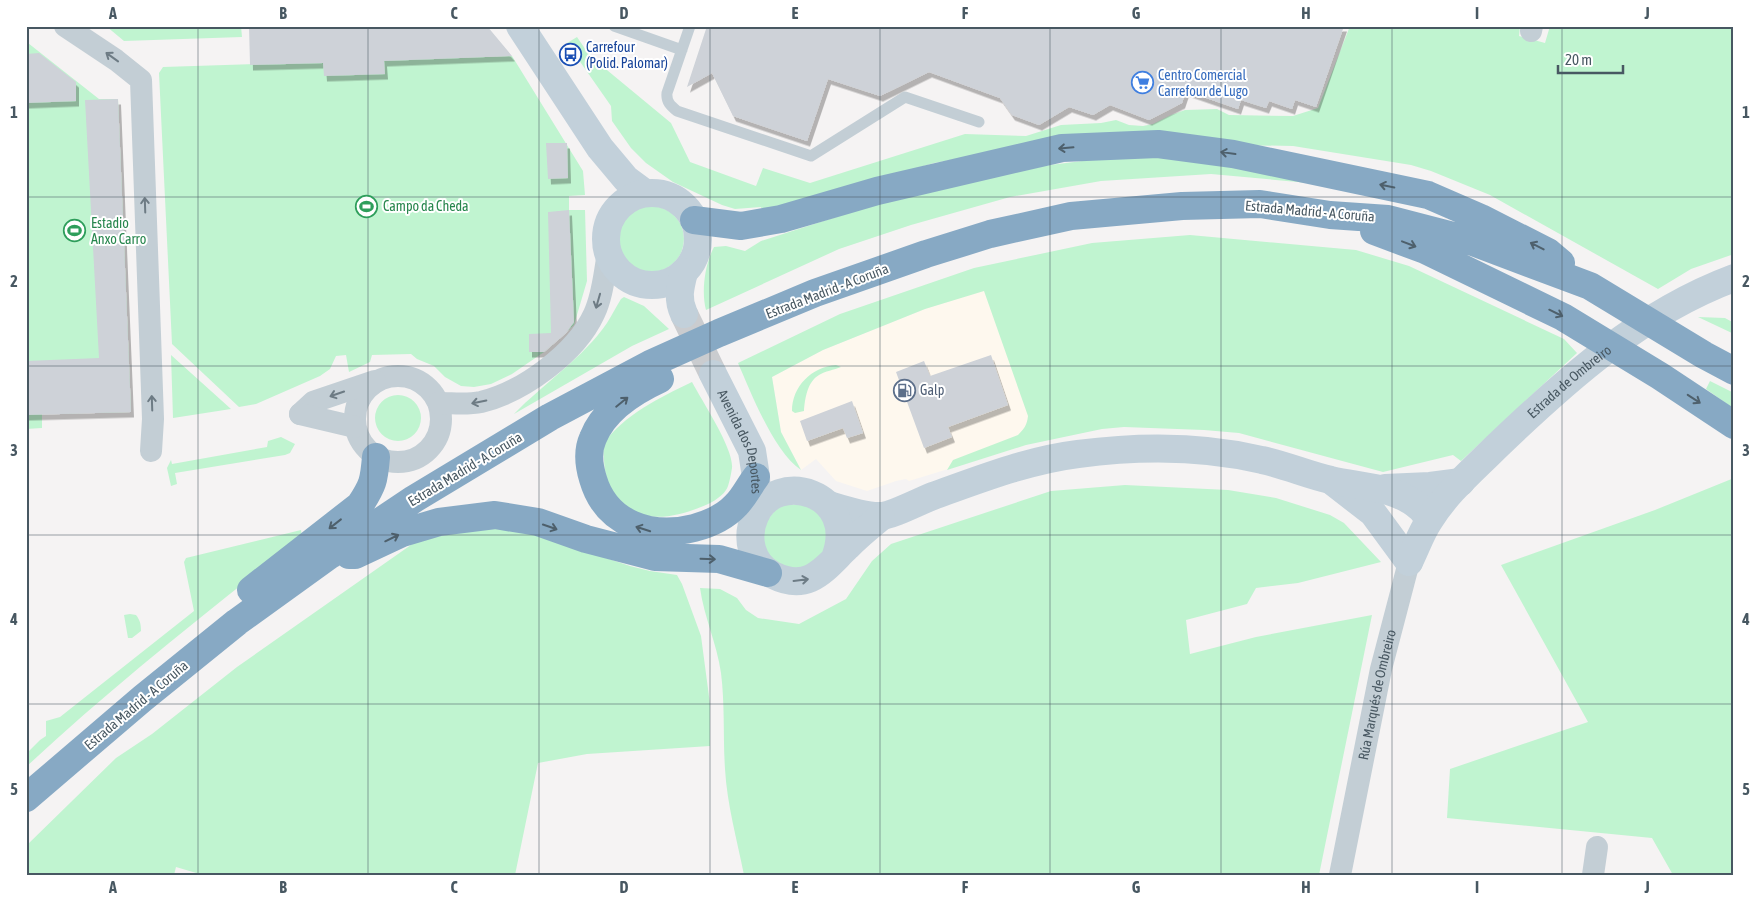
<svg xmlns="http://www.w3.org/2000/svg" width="1760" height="901" font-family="'Asap Condensed',sans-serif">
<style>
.commercial{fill:#fef8ee}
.green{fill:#c0f4d0}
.building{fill:#ced2d8;filter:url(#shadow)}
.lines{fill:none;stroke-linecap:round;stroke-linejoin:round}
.secondary-tunnel{stroke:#cacccf;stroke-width:28;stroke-dasharray:28 14;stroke-linecap:butt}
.lane{stroke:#c3ced5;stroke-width:11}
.street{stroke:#c3ced5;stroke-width:22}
.secondary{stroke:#c2d0da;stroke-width:28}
.highway{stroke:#87a9c4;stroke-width:28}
.oneway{stroke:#6d7b84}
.oneway2{stroke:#4e606c}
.oneway3{stroke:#6d7c86}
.grid{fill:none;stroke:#485862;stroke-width:1;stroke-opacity:0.55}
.labels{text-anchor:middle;stroke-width:4;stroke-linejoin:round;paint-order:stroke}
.transit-label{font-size:14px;fill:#164399;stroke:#fff;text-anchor:start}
.shop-label{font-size:14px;fill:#366cbe;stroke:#fff;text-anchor:start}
.leisure-label{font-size:14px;fill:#27864d;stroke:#fff;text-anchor:start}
.street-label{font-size:14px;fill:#485862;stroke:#fff}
.service-label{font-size:14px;fill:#4e5e75;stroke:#fff;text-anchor:start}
.neatline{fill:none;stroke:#485862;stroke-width:2}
.grid-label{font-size:16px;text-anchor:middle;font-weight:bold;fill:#485862}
</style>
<defs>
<filter id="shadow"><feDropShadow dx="3" dy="5.5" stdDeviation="0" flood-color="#0004"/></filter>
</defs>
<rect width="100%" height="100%" fill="#f5f3f3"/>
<!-- commercial -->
<path class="commercial" d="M 984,290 L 1040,401 L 1026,445 L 909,481 L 906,479 L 896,481 L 867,491 L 836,481 L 816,459 L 801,470 L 781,432 L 772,377 L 823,350 L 925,309 Z"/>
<!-- green -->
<path class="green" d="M 106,26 L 241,26 L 242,37 L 124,41 Z
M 1350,26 L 1520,26 L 1519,36 L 1545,43 L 1550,26 L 1734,26 L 1734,254 L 1691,269 L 1658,289 L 1490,195 L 1431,171 L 1411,165 L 1293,146 L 1049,142 L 934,163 L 763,213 L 761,207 L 735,209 L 722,205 L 673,182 L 646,163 L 631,148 L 612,121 L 611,106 L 567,43 L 577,37 L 590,56 L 671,123 L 690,162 L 756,186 L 763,168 L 810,183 L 965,134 L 1026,136 L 1061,125 L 1101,123 L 1116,120 L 1129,125 L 1143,126 L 1153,124 L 1171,115 L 1185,110 L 1217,109 L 1229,115 L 1293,116 L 1318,108 Z
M 26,43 L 28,43 L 99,99 L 118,99 L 131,412 L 42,414 L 42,428 L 26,429 Z
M 512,56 L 583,171 L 585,195 L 569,196 L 569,210 L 585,210 L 587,281 L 574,325 L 544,352 L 512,374 L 491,384 L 474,387 L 461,386 L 445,377 L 434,366 L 417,359 L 411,354 L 372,355 L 370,362 L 349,372 L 346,355 L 336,356 L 330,369 L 320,376 L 256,404 L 239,407 L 172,344 L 159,73 L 163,67 Z
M 1114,157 L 1164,157 L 1220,162 L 1352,187 L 1211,174 L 1101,181 L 1010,197 L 911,225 L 839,249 L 706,310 C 701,291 705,264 714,247 L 726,246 L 745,251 L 761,241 L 920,190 L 1026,168 Z
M618 239a33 33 0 1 1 66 0a33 33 0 1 1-66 0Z
M 1190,235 L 1356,250 L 1409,266 L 1564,339 L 1577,353 L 1461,461 L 1453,455 L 1383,472 L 1239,433 L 1204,430 L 1124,427 L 1102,429 L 1026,445 L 947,470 L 953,460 L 1018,435 C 1024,429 1027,425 1028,416 L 984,291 L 925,309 L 823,350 L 772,377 L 781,432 L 801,470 C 774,452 751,393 738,363 L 840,314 L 974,268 L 1092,243 Z
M 624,297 L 644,306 L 669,329 L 632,346 L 514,414 C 543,384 584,357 607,323 C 612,315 616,307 621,299 Z
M 1698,317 L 1725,318 L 1734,323 L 1734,334 Z
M 171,355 L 231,409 L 173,418 Z
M 836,365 L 841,367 C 834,370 825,371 819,375 C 807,382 805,399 804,411 L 795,413 L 792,411 C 792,386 812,367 836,365 Z
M 1710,381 L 1734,393 L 1734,409 L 1706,389 Z
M 692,382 C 702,401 734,449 732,468 C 731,474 729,486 726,490 C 721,498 709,504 701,507 C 672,519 635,525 614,495 C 604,481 604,461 603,444 C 625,414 659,398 692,382 Z
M375 418a23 23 0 1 1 46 0a23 23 0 1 1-46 0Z
M 281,437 L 295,444 L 290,453 L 285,455 L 175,473 L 177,484 L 171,486 L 167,468 L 171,460 L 172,464 L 267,447 L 268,441 Z
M 1734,478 L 1734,875 L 1673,875 L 1652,838 L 1447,818 L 1450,769 L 1588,722 L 1501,565 L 1655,510 Z
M 1125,485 L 1228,490 L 1276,498 L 1330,515 L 1344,523 L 1381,562 L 1298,583 L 1256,588 L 1247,604 L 1186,620 L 1190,654 L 1256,637 L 1372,615 L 1319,875 L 744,875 C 737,840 727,804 725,769 C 723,737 725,705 721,673 C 717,644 704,617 700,588 L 720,589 L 737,598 L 746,610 L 758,618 L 799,624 L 846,599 L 872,561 L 891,544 L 1051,491 Z
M 786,504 L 808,505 L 825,519 L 828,550 L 799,573 L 766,558 L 762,527 L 776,509 Z
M 513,527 L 550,534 L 606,558 L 630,566 L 650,571 L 677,575 L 682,584 L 701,636 L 710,704 L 710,746 L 587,754 L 538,763 L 515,875 L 203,875 L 176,867 L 174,875 L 26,875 L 26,846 L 116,758 L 152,734 L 237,667 L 418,540 L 475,530 Z
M 301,530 L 302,537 C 208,611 114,685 26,767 L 26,754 L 40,740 L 46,736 L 46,721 L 60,717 L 194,611 L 184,562 L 186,558 Z
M 130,614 L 136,615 C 140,620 141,624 141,631 L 132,638 L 128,638 L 124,615 Z"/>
<!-- building -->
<path class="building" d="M 249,26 L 487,26 L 512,56 L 384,61 L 385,74 L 324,76 L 323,63 L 250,65 Z
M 707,26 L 1344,26 L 1316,107 L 1295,100 L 1292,109 L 1269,101 L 1266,108 L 1241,100 L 1238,109 L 1186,91 L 1182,103 L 1149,120 L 1110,105 L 1093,115 L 1069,107 L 1039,125 L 1012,115 L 1000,98 L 929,72 L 880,96 L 828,79 L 807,141 L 733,116 L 712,73 L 687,87 Z
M 39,53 L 76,82 L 76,101 L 26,103 L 26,54 Z
M 118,99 L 131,412 L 26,415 L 26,361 L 99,358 L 85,100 Z
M 546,143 L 567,143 L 568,178 L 548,179 Z
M 569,210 L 574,322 L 566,333 L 544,352 L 529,352 L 529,334 L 551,333 L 548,212 Z
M 991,355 L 1008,405 L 948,427 L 952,437 L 924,448 L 896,372 L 924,361 L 930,376 Z
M 852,401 L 863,433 L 847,438 L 843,428 L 807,441 L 800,421 Z"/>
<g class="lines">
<!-- secondary-tunnel -->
<path class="secondary-tunnel" d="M 684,314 L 713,374"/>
<!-- lane -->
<path class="lane" d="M 614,26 L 682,50
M 690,26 L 667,93 C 666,102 671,106 677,111 L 811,156 L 905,97 L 979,122"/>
<!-- street -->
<g class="street">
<path d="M 65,26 L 116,60 L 141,80 L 153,419 L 151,451"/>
<path d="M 1531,31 L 1532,26"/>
<circle cx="398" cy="419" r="43"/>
<path d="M 439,403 C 453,403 467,405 481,402 C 523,392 576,353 594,314 C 603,295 604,274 608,254"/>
<path d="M 300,414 L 313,402 L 375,381"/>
<path d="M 300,414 L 355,427"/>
<path id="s1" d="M 1340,875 L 1381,669 L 1409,562"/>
<path d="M 1593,875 L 1597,847"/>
</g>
<!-- secondary -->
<g class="secondary">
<path d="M 520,26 L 600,148 L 626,179 L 645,193"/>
<circle cx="652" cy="239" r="46"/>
<path d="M 684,314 C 677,299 680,288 684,272"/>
<path id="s2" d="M 713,374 L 752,451 L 756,477 L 757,501"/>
<path d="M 1333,482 L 1373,513 L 1409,562"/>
<path d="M 1385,488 L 1430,486 L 1461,482"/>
<path d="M 829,505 C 842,509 867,517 881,516 C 891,516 922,500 933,496 C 980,479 1029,460 1078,454 C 1139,446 1203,446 1262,460 C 1286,465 1308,475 1331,480 C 1360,487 1396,486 1420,508 C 1424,511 1426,516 1429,520"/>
<path d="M 835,558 C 860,492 775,468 755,516 C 750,527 749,538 752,549 C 755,560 763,570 773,575 C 809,593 824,569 847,547 C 858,536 870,526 881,517"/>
<path id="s3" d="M 1409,562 C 1416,548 1421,533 1429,521 C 1446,493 1472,471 1495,448 C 1566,380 1640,313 1734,278"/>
</g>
<!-- highway -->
<path class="highway" d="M 694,220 L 741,226 L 781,219 L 877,191 L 1062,148 L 1158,144 L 1233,154 L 1428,195 L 1481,218 L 1548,252 L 1561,263
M 1374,231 L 1425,250 L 1563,317 L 1660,376 L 1734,425
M 660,379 C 634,391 604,410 593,438 C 587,451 589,466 593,479 C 606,524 651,539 694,528 C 709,524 725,517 736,505 C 744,497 749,486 756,477
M 349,555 L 355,555 L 402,533 L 439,522 L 495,515 L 538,522 L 586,539 L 655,557 L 719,559 L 768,573
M 251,590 L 360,505 C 373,485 374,481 376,457
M 26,798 L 143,698 L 237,622 L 330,555 L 414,499 L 550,417 L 650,364 L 719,333 L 815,293 L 926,254 L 990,234 L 1071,216 L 1182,206 L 1260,204 L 1330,215 L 1388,219 L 1465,239 L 1590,286 L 1704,355 L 1734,371"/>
</g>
<!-- one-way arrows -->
<defs><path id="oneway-shaft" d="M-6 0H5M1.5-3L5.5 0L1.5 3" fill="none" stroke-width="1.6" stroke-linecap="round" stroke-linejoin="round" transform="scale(1.25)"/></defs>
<g class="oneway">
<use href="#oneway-shaft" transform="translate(112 57) rotate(-144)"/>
<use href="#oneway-shaft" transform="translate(145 205) rotate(-92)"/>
<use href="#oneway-shaft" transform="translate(598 301) rotate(106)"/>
<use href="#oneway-shaft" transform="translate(337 394) rotate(161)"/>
<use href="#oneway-shaft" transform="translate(479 402) rotate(168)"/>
<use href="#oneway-shaft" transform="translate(152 403) rotate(-92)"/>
</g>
<g class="oneway2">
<use href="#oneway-shaft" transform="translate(1066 148) rotate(175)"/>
<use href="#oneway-shaft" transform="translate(1228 153) rotate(-172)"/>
<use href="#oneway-shaft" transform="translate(1387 186) rotate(-168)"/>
<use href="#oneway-shaft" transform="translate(1409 244) rotate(21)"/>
<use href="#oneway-shaft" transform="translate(1537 246) rotate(-153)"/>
<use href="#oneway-shaft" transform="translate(1556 313) rotate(26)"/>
<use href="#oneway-shaft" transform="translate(1694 399) rotate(33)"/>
<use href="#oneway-shaft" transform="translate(622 402) rotate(-39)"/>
<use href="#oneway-shaft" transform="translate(335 524) rotate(142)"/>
<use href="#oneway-shaft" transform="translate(550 527) rotate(19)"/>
<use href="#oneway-shaft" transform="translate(643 529) rotate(-162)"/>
<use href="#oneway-shaft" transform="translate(392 538) rotate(-26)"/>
<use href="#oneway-shaft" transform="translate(708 559) rotate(2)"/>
</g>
<use class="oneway3" href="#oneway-shaft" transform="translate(801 580) rotate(-7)"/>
<!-- grid -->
<path class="grid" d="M 198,26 L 198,875M 368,26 L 368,875M 539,26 L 539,875M 710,26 L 710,875M 880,26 L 880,875M 1050,26 L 1050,875M 1221,26 L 1221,875M 1392,26 L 1392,875M 1562,26 L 1562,875M 26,197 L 1734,197M 26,366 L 1734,366M 26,535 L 1734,535M 26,704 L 1734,704"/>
<!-- icons -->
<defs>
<symbol id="bus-ring" viewBox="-11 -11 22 22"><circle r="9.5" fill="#fff" stroke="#1a4fb4" stroke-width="1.5"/><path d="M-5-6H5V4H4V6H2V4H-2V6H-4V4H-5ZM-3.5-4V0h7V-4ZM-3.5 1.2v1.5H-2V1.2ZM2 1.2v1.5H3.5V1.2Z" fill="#1a4fb4"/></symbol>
<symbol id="supermarket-ring" viewBox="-11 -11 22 22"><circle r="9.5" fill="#fff" stroke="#3f7fe0" stroke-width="1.5"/><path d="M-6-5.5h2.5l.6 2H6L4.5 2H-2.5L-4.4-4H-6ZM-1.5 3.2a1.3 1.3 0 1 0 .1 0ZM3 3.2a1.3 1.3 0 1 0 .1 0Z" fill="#3f7fe0"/></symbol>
<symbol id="stadium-ring" viewBox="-11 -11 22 22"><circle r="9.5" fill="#fff" stroke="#2e9e5b" stroke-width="1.5"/><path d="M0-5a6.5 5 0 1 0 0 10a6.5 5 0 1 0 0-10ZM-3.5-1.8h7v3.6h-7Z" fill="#2e9e5b"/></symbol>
<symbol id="fuel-ring" viewBox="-11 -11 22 22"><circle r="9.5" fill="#fff" stroke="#5c6f8a" stroke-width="1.5"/><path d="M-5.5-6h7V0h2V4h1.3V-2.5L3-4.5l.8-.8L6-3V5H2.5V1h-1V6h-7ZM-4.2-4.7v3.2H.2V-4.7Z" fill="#5c6f8a"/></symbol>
</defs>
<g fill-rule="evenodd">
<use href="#bus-ring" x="558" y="42" width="25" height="25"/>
<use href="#supermarket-ring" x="1130" y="70" width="25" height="25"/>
<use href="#stadium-ring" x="354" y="194" width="25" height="25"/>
<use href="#stadium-ring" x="62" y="218" width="25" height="25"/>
<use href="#fuel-ring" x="892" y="378" width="25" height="25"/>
</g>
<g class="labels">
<!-- transit labels -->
<g class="transit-label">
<text x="586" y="52">Carrefour<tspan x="586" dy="16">(Polid. Palomar)</tspan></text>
</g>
<!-- shop labels -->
<g class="shop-label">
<text x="1158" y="80">Centro Comercial<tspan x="1158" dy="16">Carrefour de Lugo</tspan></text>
</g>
<!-- leisure labels -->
<g class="leisure-label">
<text x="383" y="211">Campo da Cheda</text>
<text x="91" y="228">Estadio<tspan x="91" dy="16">Anxo Carro</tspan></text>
</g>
<!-- street labels -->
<g class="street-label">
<text transform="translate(1310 211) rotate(5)" y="5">Estrada Madrid - A Coruña</text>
<text transform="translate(827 291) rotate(-21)" y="5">Estrada Madrid - A Coruña</text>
<text dy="5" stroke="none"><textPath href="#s3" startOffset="244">Estrada de Ombreiro</textPath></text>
<text dy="5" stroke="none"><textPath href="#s2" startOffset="74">Avenida dos Deportes</textPath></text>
<text transform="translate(465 469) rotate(-31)" y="5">Estrada Madrid - A Coruña</text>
<text dy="5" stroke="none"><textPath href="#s1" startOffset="184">Rúa Marqués de Ombreiro</textPath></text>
<text transform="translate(136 705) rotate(-40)" y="5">Estrada Madrid - A Coruña</text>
</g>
<!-- service labels -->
<g class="service-label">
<text x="920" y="395">Galp</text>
</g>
</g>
<!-- border -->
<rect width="1760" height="901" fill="none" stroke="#ffffff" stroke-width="55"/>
<!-- scale -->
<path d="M1558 65v8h65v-8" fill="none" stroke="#485862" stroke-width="2.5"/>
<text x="1565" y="65" font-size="15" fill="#485862" stroke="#ffffff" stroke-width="4" paint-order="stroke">20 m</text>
<rect x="28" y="28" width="1704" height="846" class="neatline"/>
<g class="grid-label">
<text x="113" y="19">A</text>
<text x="283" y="19">B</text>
<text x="454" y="19">C</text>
<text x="624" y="19">D</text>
<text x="795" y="19">E</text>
<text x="965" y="19">F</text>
<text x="1136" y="19">G</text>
<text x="1306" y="19">H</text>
<text x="1477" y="19">I</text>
<text x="1647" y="19">J</text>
<text x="14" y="118">1</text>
<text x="1746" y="118">1</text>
<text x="14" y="287">2</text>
<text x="1746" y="287">2</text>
<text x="14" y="456">3</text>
<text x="1746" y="456">3</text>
<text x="14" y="625">4</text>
<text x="1746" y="625">4</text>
<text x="14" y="795">5</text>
<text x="1746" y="795">5</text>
<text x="113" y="893">A</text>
<text x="283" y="893">B</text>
<text x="454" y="893">C</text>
<text x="624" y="893">D</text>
<text x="795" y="893">E</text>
<text x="965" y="893">F</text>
<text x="1136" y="893">G</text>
<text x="1306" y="893">H</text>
<text x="1477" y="893">I</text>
<text x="1647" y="893">J</text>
</g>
</svg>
